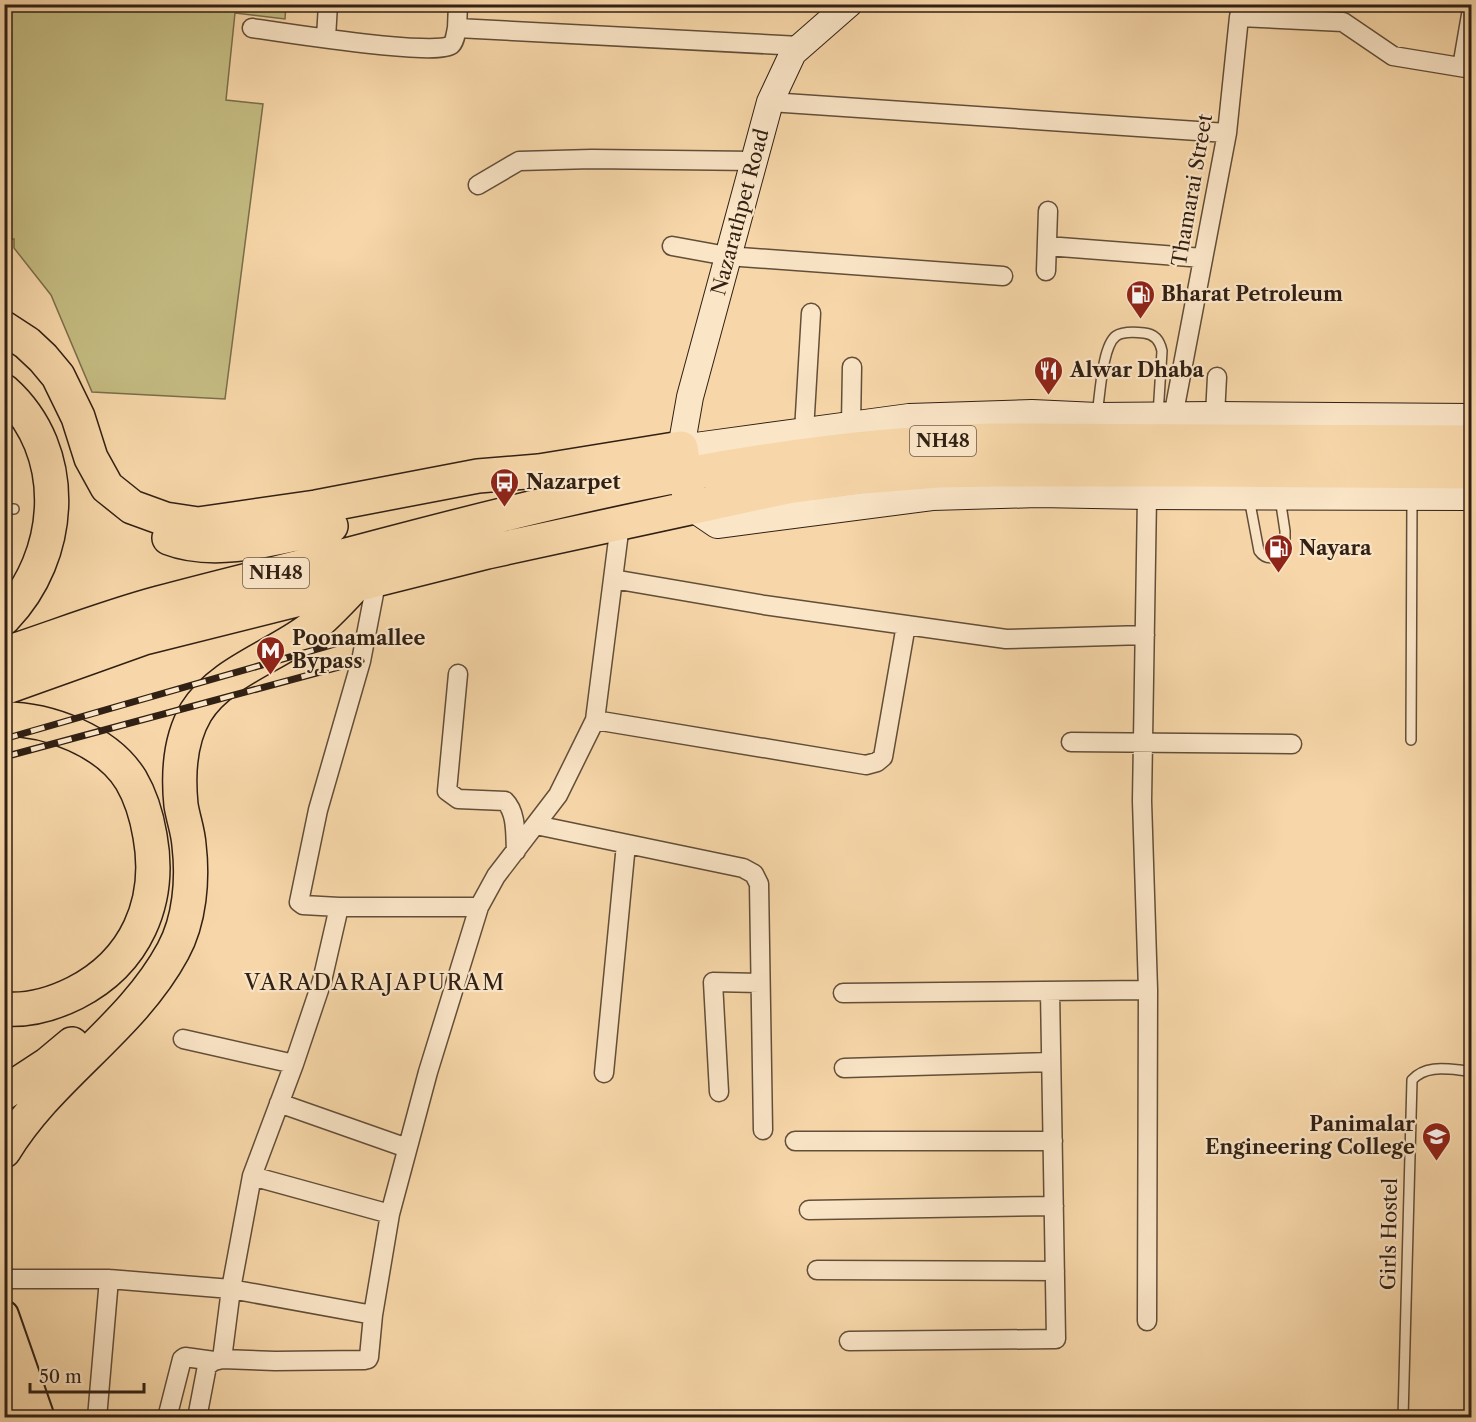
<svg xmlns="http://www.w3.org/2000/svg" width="1476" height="1422" font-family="'Libre Caslon Text',serif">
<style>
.green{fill:#c4bc82;stroke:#7a6e4b;stroke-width:1.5}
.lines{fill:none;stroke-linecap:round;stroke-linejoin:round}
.lane-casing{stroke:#624e39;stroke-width:12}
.street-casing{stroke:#624e39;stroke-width:21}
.secondary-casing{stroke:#312014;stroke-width:28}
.primary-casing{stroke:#312014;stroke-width:32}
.highway-casing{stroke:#312014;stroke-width:36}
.lane{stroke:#fae5c7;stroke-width:9}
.street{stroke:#fae5c7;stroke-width:18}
.secondary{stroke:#fae5c7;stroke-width:26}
.primary{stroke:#f7d7a9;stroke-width:28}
.highway{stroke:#f7d7a9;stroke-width:33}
.rail-casing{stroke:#312014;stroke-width:7}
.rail{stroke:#fae5c7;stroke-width:4.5;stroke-dasharray:14;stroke-linecap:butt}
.labels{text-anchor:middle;stroke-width:4.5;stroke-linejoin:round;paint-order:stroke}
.shield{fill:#fae5c7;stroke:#6d5b4a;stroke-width:1.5}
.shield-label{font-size:18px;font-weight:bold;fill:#312014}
.street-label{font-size:20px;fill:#312014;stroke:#fae5c7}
.poi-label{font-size:20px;font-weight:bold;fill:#312014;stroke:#fae5c7;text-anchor:start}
.quarter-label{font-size:22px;letter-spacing:1.5px;fill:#312014;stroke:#fae5c7}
</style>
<rect width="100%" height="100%" fill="#f7d7a9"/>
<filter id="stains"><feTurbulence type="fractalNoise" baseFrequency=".00333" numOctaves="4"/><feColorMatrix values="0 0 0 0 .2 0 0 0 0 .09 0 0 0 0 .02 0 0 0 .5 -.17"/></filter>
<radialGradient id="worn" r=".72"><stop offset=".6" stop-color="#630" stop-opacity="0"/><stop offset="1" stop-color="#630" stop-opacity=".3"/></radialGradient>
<!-- green -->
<path class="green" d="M 5,4 L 286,5 L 285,19 L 235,13 L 226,100 L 263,104 L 225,399 L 92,392 L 51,295 L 14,248 L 14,239 L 5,239 Z"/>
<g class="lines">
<defs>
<path id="lane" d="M 1097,414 C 1100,397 1102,346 1116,336 C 1123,331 1135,332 1144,333 C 1155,334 1160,341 1162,351 L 1158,415
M 1249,498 L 1259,551 C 1266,561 1277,559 1285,551 L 1285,531 L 1280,498
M 4,509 L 14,509
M 1411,740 L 1412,499
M 1403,1418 L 1412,1080 C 1427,1063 1451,1070 1472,1071"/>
<path id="street" d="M 1239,17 L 1343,22 L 1393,56 L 1472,69
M 252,28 C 279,32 437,57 451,45 C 455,42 456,32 457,28 L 800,46
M 457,28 L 458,4
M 326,38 L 328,4
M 1462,67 L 1472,9
M 770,102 L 1227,133
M 478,185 L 519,161 L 592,159 L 753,161
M 672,246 L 727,256 L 1003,276
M 1047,246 L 1203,258
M 1046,271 L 1048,211
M 1215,415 L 1217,377
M 1173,417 L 1227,133 L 1239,17 L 1242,4
M 851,424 L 852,367
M 804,431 L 811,313
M 377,578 L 361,661 L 318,810 L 299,902 L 303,905 L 339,907 L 479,907
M 613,579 L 764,605 L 1006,639 L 1145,635
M 458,674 L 447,791 L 458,799 L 505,801 C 517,813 515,835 516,851
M 595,720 L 866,765 L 877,762 L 883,757 L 906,625
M 1071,742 L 1292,744
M 536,825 L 743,868 L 754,874 L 759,884 L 763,1130
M 843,993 L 1148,990
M 183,1039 L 294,1064
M 844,1068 L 1051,1062
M 604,1073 L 626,844
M 719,1092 L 713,982 L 760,983
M 279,1103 L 407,1148
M 795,1141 L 1053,1141
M 252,1176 L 390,1214
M 809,1210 L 1054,1206
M 817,1270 L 1055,1271
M 4,1279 L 109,1279 L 231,1289 L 373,1315
M 1147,1321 L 1148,990 L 1142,801 L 1147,496
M 849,1341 L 1056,1339 L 1050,991
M 222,1359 L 231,1289 L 252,1176 L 294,1064 L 322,981 L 339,907
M 97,1418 L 109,1279
M 167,1418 L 182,1359 L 185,1357 L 214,1361
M 197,1418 L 207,1366 L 214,1361 L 222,1359 L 275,1361 L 364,1360 L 368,1359 L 369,1357 L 373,1315 L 390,1214 L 428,1072 L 479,907 L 496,876 L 558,795 L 595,720 L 620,524"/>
<path id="secondary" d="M 849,4 L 793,53 L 770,102 L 690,397 L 681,448 L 909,417 L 1032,413 L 1097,416 L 1215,415 L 1472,417
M 692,508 L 717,525 L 932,497 L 1038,494 L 1147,496 L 1472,497"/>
<path id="primary" d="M 4,1315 L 40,1418"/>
<path id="highway" d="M 4,328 L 27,343 L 43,358 L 58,376 L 78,417 L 91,458 L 107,487 L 132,507 L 165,519 L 198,524 L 233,519 L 316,507 L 478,476 L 539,471 L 681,448 L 689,497
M 4,391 C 71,451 64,556 4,618
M 169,538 C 218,557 282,536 331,526
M 4,654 C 56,637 107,617 159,603 C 233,583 307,566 381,546 C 580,493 783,445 991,440 L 1472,442
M 4,688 L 144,638 L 487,552 L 787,487 L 862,477 L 938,471 L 992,470 L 1200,470 L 1472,472
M 4,719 C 49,719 107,741 131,780 C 141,797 147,818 150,836 C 162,902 136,962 75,993 C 53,1004 29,1011 4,1009
M 4,1093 L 48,1064 L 72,1044
M 4,1151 C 50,1075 131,1029 173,951 C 190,920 193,879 189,845 C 188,831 183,818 181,805 C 178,775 180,739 196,712 C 220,673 273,657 309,630 C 325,617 340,601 354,586
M 4,1370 L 20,1418"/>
</defs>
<!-- lane casing -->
<use href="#lane" class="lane-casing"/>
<!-- street casing -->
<use href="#street" class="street-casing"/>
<!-- secondary casing -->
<use href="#secondary" class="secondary-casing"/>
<!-- primary casing -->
<use href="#primary" class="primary-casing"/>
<!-- highway casing -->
<use href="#highway" class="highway-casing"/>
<!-- lane -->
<use href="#lane" class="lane"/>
<!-- street -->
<use href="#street" class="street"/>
<!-- secondary -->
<use href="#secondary" class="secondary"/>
<!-- primary -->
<use href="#primary" class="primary"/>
<!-- highway -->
<use href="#highway" class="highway"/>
<defs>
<path id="rail" d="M 4,739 L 342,642
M 4,757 L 361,661"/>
</defs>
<!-- rail casing -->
<use href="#rail" class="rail-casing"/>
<!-- rail -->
<use href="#rail" class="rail"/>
</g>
<!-- icons -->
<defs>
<symbol id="fuel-pin" viewBox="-11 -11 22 30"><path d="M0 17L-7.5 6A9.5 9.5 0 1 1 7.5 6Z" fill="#8f2418" stroke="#fae5c7"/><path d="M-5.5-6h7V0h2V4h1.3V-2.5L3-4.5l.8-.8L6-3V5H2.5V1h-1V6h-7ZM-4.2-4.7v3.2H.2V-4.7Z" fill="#fff"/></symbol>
<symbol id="restaurant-pin" viewBox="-11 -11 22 30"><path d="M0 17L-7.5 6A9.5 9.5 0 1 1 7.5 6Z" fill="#8f2418" stroke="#fae5c7"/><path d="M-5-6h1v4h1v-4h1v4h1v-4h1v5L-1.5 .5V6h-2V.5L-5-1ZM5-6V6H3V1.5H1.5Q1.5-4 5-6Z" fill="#fff"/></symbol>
<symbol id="bus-pin" viewBox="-11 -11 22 30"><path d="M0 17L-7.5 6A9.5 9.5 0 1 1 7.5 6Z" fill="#8f2418" stroke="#fae5c7"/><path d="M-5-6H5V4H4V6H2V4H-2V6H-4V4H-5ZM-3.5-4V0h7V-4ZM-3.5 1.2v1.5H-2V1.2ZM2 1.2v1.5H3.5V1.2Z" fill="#fff"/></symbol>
<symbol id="metro-pin" viewBox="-11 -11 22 30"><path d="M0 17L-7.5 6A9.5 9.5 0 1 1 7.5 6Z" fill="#8f2418" stroke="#fae5c7"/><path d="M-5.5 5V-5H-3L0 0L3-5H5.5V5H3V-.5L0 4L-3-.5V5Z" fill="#fff"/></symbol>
<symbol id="university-pin" viewBox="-11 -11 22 30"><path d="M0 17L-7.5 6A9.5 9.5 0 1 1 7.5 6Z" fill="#8f2418" stroke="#fae5c7"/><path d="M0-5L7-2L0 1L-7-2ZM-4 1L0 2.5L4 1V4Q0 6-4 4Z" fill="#fff"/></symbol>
</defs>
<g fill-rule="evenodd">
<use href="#fuel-pin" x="1124" y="278" width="33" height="45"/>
<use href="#restaurant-pin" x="1032" y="354" width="33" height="45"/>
<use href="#bus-pin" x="488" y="466" width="33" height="45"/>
<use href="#fuel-pin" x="1262" y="532" width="33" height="45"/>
<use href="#metro-pin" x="254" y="634" width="33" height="45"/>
<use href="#university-pin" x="1420" y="1120" width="33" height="45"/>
</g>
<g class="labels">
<!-- shield labels -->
<g class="shield">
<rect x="910" y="426" width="66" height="30" rx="4.5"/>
<rect x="243" y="558" width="66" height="30" rx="4.5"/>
</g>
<g class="shield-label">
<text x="943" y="447">NH48</text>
<text x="276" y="579">NH48</text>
</g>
<!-- street labels -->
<g class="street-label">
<text transform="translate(1192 190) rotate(-80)" y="7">Thamarai Street</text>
<text transform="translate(740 212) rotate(-75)" y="7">Nazarathpet Road</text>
<text transform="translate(1389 1234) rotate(-89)" y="7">Girls Hostel</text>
</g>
<!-- poi labels -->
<g class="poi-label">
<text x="1161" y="301">Bharat Petroleum</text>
<text x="1070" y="377">Alwar Dhaba</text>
<text x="526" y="489">Nazarpet</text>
<text x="1299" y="555">Nayara</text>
<text x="292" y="645">Poonamallee<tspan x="292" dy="23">Bypass</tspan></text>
<text x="1415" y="1131" text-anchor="end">Panimalar<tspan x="1415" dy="23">Engineering College</tspan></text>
</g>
<!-- quarter labels -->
<g class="quarter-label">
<text x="375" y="990">VARADARAJAPURAM</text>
</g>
</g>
<!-- margin -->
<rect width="1476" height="1422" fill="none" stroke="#f7d7a9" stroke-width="24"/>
<rect x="6" y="6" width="1464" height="1410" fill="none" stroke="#312014" stroke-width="3"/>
<rect x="12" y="12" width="1452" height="1398" fill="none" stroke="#312014" stroke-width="1.5"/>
<!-- scale -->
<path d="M30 1383v9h114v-9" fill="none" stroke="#312014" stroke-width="3"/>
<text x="39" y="1383" font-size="18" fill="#312014" stroke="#fae5c7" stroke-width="4.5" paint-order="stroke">50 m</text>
<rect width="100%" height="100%" filter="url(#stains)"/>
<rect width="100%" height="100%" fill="url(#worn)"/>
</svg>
